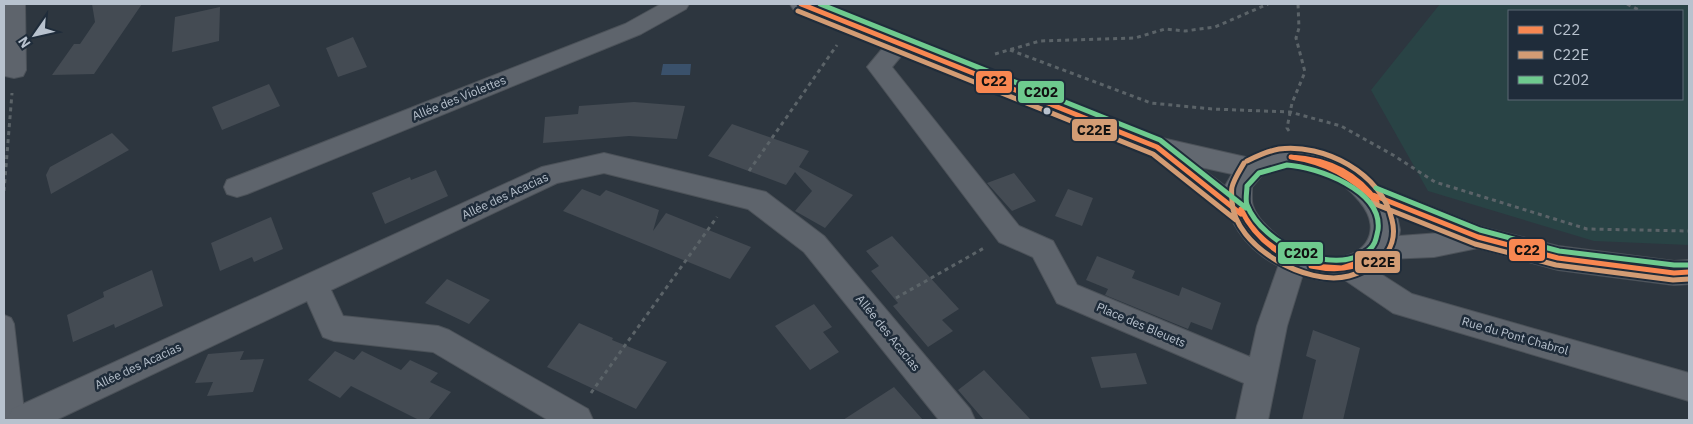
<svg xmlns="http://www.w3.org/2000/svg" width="1693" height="424" font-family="'IBM Plex Sans',sans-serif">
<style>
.green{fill:#294345;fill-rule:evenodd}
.water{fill:#3a516b}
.building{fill:#444b53}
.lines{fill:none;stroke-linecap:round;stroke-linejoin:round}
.lane-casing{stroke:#4c5259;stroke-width:2}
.street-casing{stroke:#4c5259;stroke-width:2}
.secondary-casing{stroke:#4c5259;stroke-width:2}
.path{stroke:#5b6368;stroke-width:3;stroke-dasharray:4 4;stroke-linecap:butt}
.lane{fill:#5e646c;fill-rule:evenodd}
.street{fill:#5e646c;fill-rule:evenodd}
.secondary{fill:#626870;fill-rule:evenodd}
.bus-1-casing{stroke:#1f2c3a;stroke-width:9}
.bus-2-casing{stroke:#1f2c3a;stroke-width:9}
.bus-3-casing{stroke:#1f2c3a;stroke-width:9}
.bus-1{stroke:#f88751;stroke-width:5}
.bus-2{stroke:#d39c74;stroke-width:5}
.bus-3{stroke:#6eca8e;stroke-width:5}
.bus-dot{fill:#b8c2ce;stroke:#1f2c3a;stroke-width:2}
.labels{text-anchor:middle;stroke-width:5;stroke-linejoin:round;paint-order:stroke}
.street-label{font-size:12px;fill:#b8c2ce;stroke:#1f2c3a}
.line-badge{stroke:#1f2c3a;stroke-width:2}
.pale-badge-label{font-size:14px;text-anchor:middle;font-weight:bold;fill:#111}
</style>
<rect width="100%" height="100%" fill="#2d363f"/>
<!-- green -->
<path class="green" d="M 1440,4 L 1689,4 L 1689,245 L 1594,241 L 1428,191 L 1371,90 ZM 1509,11 L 1682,11 L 1682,99 L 1509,99 Z"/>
<!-- water -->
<path class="water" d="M 663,64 L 691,64 L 690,75 L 661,75 Z"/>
<!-- building -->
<path class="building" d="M 92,4 L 142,4 L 94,74 L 52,75 L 74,44 L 80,44 L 95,22 Z
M 220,7 L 219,41 L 172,52 L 175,17 Z
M 353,37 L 367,67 L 338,77 L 326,48 Z
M 269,84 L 280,106 L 222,130 L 212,107 Z
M 634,102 L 685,106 L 677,139 L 629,136 L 543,143 L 545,117 L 578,114 L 579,106 Z
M 732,124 L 809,151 L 799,167 L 853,195 L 825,228 L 795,211 L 812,191 L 795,172 L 786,185 L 708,156 Z
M 112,133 L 129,150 L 51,194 L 46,175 L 50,167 Z
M 436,170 L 448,196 L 385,224 L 372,193 L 410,177 L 411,180 Z
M 1014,173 L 1036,201 L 1012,211 L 987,183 Z
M 582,189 L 600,196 L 606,190 L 659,210 L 653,231 L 666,213 L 751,247 L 730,279 L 563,211 Z
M 1068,189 L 1093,198 L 1082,226 L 1055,216 Z
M 271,217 L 283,249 L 254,262 L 252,257 L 220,271 L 211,243 Z
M 892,236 L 959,309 L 942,320 L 953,331 L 928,347 L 893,306 L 898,303 L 871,271 L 879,266 L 866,251 Z
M 1097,256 L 1135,271 L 1132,278 L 1179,296 L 1182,287 L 1221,303 L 1212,330 L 1191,322 L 1188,329 L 1105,295 L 1108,289 L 1086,280 Z
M 152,270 L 163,306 L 115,328 L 114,324 L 73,342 L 67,315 L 104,297 L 103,292 Z
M 447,279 L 490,300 L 469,324 L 425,303 Z
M 814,304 L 832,327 L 823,332 L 839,352 L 810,370 L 775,326 Z
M 579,323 L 613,338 L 612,340 L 667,362 L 636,409 L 547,367 Z
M 1313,330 L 1360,348 L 1343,420 L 1302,420 L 1316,360 L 1306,356 Z
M 244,351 L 240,360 L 264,359 L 253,392 L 207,396 L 213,382 L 195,383 L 208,354 Z
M 335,351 L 354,360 L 362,351 L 401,370 L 410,360 L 438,373 L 430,382 L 451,392 L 428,420 L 419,420 L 351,386 L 340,398 L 308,380 Z
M 1136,353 L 1147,384 L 1101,388 L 1091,357 Z
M 984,370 L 1031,420 L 984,420 L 958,390 Z
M 894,387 L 923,420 L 843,420 Z"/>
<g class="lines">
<defs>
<path id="lane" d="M 4,315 L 11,318 L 14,324 L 25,420 L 4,420 Z"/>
<path id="street" d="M 4,4 L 25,4 L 26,70 L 23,76 L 14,78 L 5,76 L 4,73 Z
M 661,4 L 689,4 L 686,9 L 641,34 L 247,194 L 237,197 L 227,194 L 224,187 L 227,180 L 625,24 Z
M 900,35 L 908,37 L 912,43 L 892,67 L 1019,226 L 1053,241 L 1077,285 L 1250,357 L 1257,326 L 1283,253 L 1293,249 L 1303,253 L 1307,261 L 1287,326 L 1268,420 L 1236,420 L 1244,383 L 1057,303 L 1033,257 L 999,242 L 867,67 L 892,37 Z
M 604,153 L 766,192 L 824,236 L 970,409 L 975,420 L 939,420 L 804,252 L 748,209 L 604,173 L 557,183 L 331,290 L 343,316 L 438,326 L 449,330 L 588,409 L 593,420 L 548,420 L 433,352 L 334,341 L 323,337 L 307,301 L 56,420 L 7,420 L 12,409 L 542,167 Z
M 1349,256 L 1359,260 L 1412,294 L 1689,373 L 1689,401 L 1393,313 L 1339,276 L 1335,268 L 1339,260 Z"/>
<path id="secondary" d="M 790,4 L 822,4 L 1162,138 L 1250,158 L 1287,146 L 1318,151 L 1344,160 L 1360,169 L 1379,186 L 1482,227 L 1558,246 L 1674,261 L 1689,260 L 1689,284 L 1674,285 L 1558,270 L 1478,248 L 1434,257 L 1387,259 C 1378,271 1360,277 1346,279 C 1340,280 1333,281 1327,281 C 1321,281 1314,279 1308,277 C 1277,269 1249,252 1233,222 L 1151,155 L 793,9 ZM 1288,166 C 1319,170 1340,177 1360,202 C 1386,233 1361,262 1325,257 C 1304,255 1286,244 1271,230 C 1264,223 1256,216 1253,206 C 1251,201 1252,193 1252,187 L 1263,174 ZM 1200,167 L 1232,174 L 1225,186 ZM 1397,216 L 1440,233 L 1399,236 L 1400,230 Z"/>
</defs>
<!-- lane casing -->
<use href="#lane" class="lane-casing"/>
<!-- street casing -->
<use href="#street" class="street-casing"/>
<!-- secondary casing -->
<use href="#secondary" class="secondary-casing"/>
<!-- path -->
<path class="path" d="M 1627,4 L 1639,10
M 1010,50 L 1151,103 L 1212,109 L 1290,112 L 1341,126 L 1393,155 L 1435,182 L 1587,229 L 1689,231
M 995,54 L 1040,41 L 1135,38 L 1165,29 L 1185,31 L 1215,27 L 1268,4
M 1289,131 L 1287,128 L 1292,103 L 1305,72 L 1296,38 L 1299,28 L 1298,4
M 749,171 L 837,45
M 4,191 L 12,93
M 896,298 L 984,248
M 591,393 L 717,217"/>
<!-- lane -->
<use href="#lane" class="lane"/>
<!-- street -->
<use href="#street" class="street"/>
<!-- secondary -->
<use href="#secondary" class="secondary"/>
<defs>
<path id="bus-1" d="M 801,4 L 1157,147 L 1241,214
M 1291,157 C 1326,162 1352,177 1377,202
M 1291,157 C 1326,159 1357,173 1377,202
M 1373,195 L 1478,237 L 1558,258 L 1674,273 L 1689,272
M 1241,209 C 1253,235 1273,249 1298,262
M 1241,209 C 1253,235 1272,251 1298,262
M 1311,266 L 1342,268 L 1367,260
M 1311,266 C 1330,270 1350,271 1367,260"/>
<path id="bus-2" d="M 798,11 L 1153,154 L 1236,220
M 1244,163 C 1240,170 1234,179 1232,187 C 1231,191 1232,197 1232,202 C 1235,247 1307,287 1349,276 C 1360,273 1371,267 1379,261 C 1392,251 1396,235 1392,220 C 1382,173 1323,143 1279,149 C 1268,151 1257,156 1247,161
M 1370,202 L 1475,244 L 1556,265 L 1673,280 L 1689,279"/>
<path id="bus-3" d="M 820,4 L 1160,140 L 1246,208
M 1287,165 C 1317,167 1383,190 1378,230 C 1376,238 1376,244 1369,250 C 1333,278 1262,244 1247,205 C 1245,200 1247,192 1247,186 L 1259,173 Z
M 1376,188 L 1480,230 L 1559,251 L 1674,265 L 1689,265"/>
</defs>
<!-- bus-1 casing -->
<use href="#bus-1" class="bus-1-casing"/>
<!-- bus-2 casing -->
<use href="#bus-2" class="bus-2-casing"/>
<!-- bus-3 casing -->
<use href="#bus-3" class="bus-3-casing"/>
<!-- bus-1 -->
<use href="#bus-1" class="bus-1"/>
<!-- bus-2 -->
<use href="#bus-2" class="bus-2"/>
<!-- bus-3 -->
<use href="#bus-3" class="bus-3"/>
</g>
<!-- markers -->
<circle class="bus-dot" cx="1047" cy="111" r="4.5"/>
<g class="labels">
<!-- street labels -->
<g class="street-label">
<text transform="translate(459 98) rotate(-22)" y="4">Allée des Violettes</text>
<text transform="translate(505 196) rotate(-25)" y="4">Allée des Acacias</text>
<text transform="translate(1141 325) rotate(23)" y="4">Place des Bleuets</text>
<text transform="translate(888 333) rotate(51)" y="4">Allée des Acacias</text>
<text transform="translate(1515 336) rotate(16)" y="4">Rue du Pont Chabrol</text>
<text transform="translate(138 366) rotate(-25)" y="4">Allée des Acacias</text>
</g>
</g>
<g class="line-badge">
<rect x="975" y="70" width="38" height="24" rx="5" fill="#f88751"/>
<rect x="1017" y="80" width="48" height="24" rx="5" fill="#6eca8e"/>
<rect x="1071" y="118" width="47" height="24" rx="5" fill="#d39c74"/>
<rect x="1508" y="238" width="38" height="24" rx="5" fill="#f88751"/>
<rect x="1277" y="241" width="47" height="24" rx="5" fill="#6eca8e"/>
<rect x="1354" y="250" width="47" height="24" rx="5" fill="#d39c74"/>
</g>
<g class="pale-badge-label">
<text x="994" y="86">C22</text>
<text x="1041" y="97">C202</text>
<text x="1094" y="135">C22E</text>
<text x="1527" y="255">C22</text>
<text x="1301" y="258">C202</text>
<text x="1378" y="267">C22E</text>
</g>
<!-- border -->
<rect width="1693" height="424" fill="none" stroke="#b8c2ce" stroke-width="10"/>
<!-- legend -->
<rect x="1508" y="10" width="175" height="90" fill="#1f2c3a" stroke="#5c6875"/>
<rect x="1518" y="26" width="25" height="8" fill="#f88751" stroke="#5c6875"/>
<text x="1553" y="35" font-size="15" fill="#b8c2ce">C22</text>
<rect x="1518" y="51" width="25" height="8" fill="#d39c74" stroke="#5c6875"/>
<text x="1553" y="60" font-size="15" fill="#b8c2ce">C22E</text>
<rect x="1518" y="76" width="25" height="8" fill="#6eca8e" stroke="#5c6875"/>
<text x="1553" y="85" font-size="15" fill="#b8c2ce">C202</text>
<!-- north arrow -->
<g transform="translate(35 35) rotate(236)" stroke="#1f2c3a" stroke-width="4" paint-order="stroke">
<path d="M0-4L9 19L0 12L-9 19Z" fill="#b8c2ce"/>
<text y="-8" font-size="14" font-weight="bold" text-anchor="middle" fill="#b8c2ce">N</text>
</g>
</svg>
